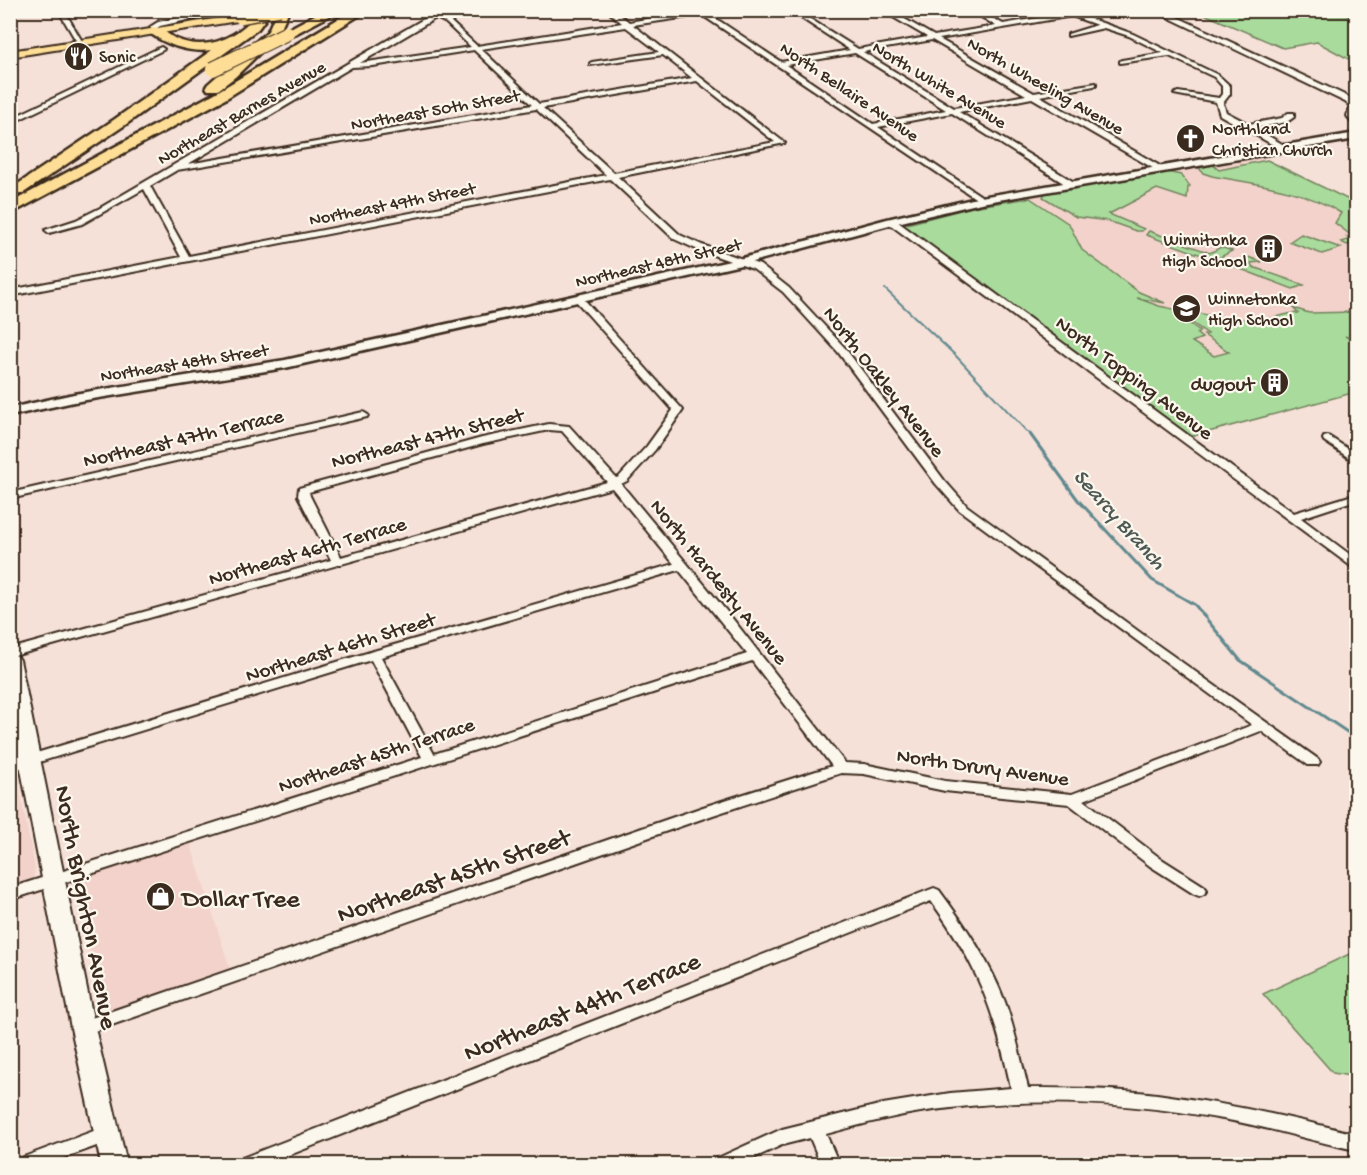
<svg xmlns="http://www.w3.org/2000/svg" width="1367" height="1175" font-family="'Gochi Hand',sans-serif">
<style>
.built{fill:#f2d2ca}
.green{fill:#a9db9c;stroke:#72825d;stroke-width:1.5}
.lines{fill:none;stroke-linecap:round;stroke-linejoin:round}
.stream-far1{stroke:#61898e;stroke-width:2}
.stream{stroke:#61898e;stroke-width:3}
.minor-casing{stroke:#3b2a1e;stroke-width:4}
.tertiary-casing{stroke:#3b2a1e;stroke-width:5}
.secondary-casing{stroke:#3b2a1e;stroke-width:4}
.primary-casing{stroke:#3b2a1e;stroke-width:4}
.motorway-casing{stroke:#3b2a1e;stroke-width:5}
.minor{fill:#fbf7ec;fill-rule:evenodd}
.tertiary{fill:#fbf7ec;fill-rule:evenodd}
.secondary{fill:#fbf7ec;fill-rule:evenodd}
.primary{fill:#fede96;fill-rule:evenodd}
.motorway{fill:#fede96;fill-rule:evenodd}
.primary-bridge-casing{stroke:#3b2a1e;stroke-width:14;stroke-linecap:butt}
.motorway-bridge-casing{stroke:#3b2a1e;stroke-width:16;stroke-linecap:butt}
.primary-bridge{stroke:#fede96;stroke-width:11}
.motorway-bridge{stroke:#fede96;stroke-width:14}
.labels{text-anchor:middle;stroke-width:4.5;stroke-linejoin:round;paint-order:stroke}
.far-poi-label{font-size:18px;fill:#3b2a1e;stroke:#fbf7ec;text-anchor:start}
.far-street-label{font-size:18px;fill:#3b2a1e;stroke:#fbf7ec}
.street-label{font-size:21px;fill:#3b2a1e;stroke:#fbf7ec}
.poi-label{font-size:21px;fill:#3b2a1e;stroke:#fbf7ec;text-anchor:end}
.water-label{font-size:22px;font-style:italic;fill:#4e5956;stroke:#fbf7ec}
.near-street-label{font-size:26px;fill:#3b2a1e;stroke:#fbf7ec}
.near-poi-label{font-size:26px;fill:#3b2a1e;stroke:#fbf7ec;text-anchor:start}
</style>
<rect width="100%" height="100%" fill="#f6e1d8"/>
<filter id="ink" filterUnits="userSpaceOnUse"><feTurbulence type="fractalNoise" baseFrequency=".0167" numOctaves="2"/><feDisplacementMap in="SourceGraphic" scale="12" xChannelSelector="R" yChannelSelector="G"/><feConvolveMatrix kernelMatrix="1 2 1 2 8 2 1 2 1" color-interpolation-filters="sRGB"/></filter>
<g filter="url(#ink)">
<!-- built -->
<path class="built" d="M 1263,158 L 1356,204 L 1356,392 L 1190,437 L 905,224 L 1000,202 Z
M 11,770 L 16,772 L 35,868 L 33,880 L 29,884 L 11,890 Z
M 190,842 L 230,969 L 108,1011 L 102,1011 L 74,878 Z"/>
<!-- green -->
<path class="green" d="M 1197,11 L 1339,11 L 1356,17 L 1356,63 L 1317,42 L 1283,48 Z
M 1267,160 L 1347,199 L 1356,197 L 1356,243 L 1347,245 L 1341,242 L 1351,239 L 1347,237 L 1352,236 L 1335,223 L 1341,213 C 1302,189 1256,184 1212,176 L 1203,173 L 1199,168 L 1213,165 L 1219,170 Z
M 1167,172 L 1181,175 L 1190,186 L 1188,187 L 1187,199 L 1157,189 L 1109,214 L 1144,229 L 1142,231 L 1136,231 L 1108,221 L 1076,217 L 1043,197 L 1045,193 Z
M 1030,198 L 1069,224 L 1082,250 L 1139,292 L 1165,303 L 1137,298 L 1159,306 L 1183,311 L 1182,318 L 1200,331 L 1197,334 L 1202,338 L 1192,342 L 1214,356 L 1229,352 L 1204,335 L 1208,334 L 1185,318 L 1188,311 C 1213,317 1239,321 1265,319 C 1276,318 1286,313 1298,313 L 1293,308 L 1309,313 L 1356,312 L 1356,340 L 1345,336 L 1356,342 L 1356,392 L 1190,437 L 903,225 L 972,207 Z
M 1149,231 L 1210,253 L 1221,247 L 1232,251 L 1215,260 L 1146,235 Z
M 1301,234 L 1341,248 L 1322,254 L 1289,242 Z
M 1248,257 L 1262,262 L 1250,263 L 1253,267 L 1304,285 L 1293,289 L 1230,265 Z
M 1356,951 L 1356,1077 L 1333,1073 L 1263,994 Z"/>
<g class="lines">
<!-- stream-far1 -->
<path class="stream-far1" d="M 885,289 L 956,356 L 1031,436"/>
<!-- stream -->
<path class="stream" d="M 1030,434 L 1078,500 L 1152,580 L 1195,605 L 1240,660 L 1356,738"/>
<defs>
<path id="minor" d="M 58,10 L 64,10 L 83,43 L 82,44 L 78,44 Z
M 217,10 L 232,10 L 160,26 L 157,28 L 158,31 L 155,33 L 150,27 L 158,22 Z
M 439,10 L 446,10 L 440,15 L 450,21 L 477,46 L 622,23 L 606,10 L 614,10 L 629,22 L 698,10 L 723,10 L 709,14 L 781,62 L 850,50 L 789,10 L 796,10 L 858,49 L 927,37 L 881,10 L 889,10 L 934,36 L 996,26 L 970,10 L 978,10 L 1003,24 L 1085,10 L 1102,10 L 1080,15 L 1133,34 L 1218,75 L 1230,86 L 1230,94 L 1223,103 L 1226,112 L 1249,124 L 1282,118 L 1288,113 L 1294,113 L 1294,117 L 1287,122 L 1255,128 L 1289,148 L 1282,150 L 1220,115 L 1216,102 L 1174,94 L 1178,92 L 1219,98 L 1222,94 L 1222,86 L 1214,77 L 1169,56 L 1120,63 L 1120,61 L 1122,60 L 1163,53 L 1129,36 L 1104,28 L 1068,36 L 1068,34 L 1097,25 L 1072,16 L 939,39 L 1034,93 L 1096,83 L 1096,85 L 1094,86 L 1040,96 L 1165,169 L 1158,171 L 1032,98 L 959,112 L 1074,182 L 1074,186 L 1068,186 L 952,113 L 878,127 L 984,198 L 985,200 L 981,202 L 702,15 L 633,25 L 785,143 L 618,177 L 680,235 L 702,245 L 760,265 L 789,288 L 845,348 L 944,480 L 967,506 L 1145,636 L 1318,759 L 1320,762 L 1318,765 L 1308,765 L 1261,731 L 1084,800 L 1160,858 L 1204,886 L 1207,890 L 1204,894 L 1199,896 L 1194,894 L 1150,866 L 1069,804 L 945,791 L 864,774 L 841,773 L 713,815 L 83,1035 L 77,1033 L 75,1028 L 77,1023 L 703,807 L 832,766 L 752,661 L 10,900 L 10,888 L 422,757 L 371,660 L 10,771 L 10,761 L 370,652 L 674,564 L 612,488 L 10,657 L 10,649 L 331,560 L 298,496 L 299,488 L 482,438 L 549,424 L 569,426 L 616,478 L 619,477 L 647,446 L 673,410 L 576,301 L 576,297 L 582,297 L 683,410 L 655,450 L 627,481 L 621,484 L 732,618 L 845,763 L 864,764 L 945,781 L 1072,794 L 1252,725 L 959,510 L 936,484 L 838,352 L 783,292 L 753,269 L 696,249 L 674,239 L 610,179 L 10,296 L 10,290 L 181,257 L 144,189 L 82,224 L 49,233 L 45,230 L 76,220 L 100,208 ZM 436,18 L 446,23 L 471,47 L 360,63 ZM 626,27 L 659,52 L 592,62 L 590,63 L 590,65 L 663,55 L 692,78 L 539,104 L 481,49 ZM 932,40 L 1026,95 L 954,108 L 863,52 ZM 474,50 L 532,105 L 188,164 L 352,67 L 373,66 ZM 855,53 L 946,110 L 873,124 L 786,65 ZM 697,81 L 775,142 L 614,173 L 543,108 ZM 536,109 L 606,175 L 189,256 L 150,186 L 177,170 ZM 549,430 L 562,431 L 607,482 L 341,557 L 310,496 L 309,492 L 483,444 ZM 679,570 L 747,654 L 434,754 L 381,657 Z
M 1153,10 L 1162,10 L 1351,98 L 1356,104 L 1355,116 L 1356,125 L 1353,125 L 1347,116 L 1350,106 L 1345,102 Z
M 1339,10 L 1349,10 L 1356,14 L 1356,18 Z
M 161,47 L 164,49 L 163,50 L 10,124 L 10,119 Z
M 888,219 L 894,219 L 1294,513 L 1356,494 L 1356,500 L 1301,518 L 1356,559 L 1356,567 L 1352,567 L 888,223 Z
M 363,412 L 368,415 L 367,417 L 10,499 L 10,493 Z
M 1328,436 L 1356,454 L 1356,461 L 1352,460 L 1324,441 L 1323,439 L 1324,437 Z
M 934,888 L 939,890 C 965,925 990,962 1005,1002 C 1015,1030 1021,1059 1028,1088 C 1071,1088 1114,1089 1157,1094 C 1224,1103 1290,1117 1356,1134 L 1356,1150 C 1312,1141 1268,1127 1223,1119 C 1134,1103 1041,1097 951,1108 C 908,1112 867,1123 826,1134 L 839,1164 L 821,1164 L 810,1138 L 782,1145 L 741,1164 L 715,1164 L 718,1158 L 782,1129 L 883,1104 L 950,1093 L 1011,1088 C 995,1012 978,965 931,901 L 267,1164 L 239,1164 L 242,1158 Z
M 107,1126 L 113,1128 L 116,1134 L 113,1140 L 47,1164 L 18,1164 L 21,1158 Z"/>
<path id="tertiary" d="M 1356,133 L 1356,139 L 981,203 L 893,224 L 741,265 L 285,368 L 74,402 L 10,416 L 10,408 L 74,394 L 285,360 L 739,259 L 887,219 L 981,197 Z"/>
<path id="secondary" d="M 10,654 L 17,656 L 20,660 L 95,1028 L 127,1164 L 101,1164 L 71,1028 L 10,713 Z"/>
<path id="primary" d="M 240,15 L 245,18 L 244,20 L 10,57 L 10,51 Z"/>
<path id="motorway" d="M 260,10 L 272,10 L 258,29 L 125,125 L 22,194 L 12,194 L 12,188 L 115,119 L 212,50 C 190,53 169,46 151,34 L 151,28 C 161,26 168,35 176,39 C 209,53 240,36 260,10 Z
M 277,10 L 289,10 L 277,36 L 235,77 L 218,90 L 208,90 L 206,87 L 208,84 L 268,31 Z
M 324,10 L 340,10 L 291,36 L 283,36 L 281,33 Z
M 353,10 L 368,10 L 225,99 L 10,214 L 10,203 L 215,93 Z"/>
</defs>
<!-- minor casing -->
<use href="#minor" class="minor-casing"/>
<!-- tertiary casing -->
<use href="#tertiary" class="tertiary-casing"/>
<!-- secondary casing -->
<use href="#secondary" class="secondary-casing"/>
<!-- primary casing -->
<use href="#primary" class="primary-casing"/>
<!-- motorway casing -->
<use href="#motorway" class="motorway-casing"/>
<!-- minor -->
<use href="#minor" class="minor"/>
<!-- tertiary -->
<use href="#tertiary" class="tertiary"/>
<!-- secondary -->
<use href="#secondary" class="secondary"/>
<!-- primary -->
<use href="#primary" class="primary"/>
<!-- motorway -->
<use href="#motorway" class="motorway"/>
<defs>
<path id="primary-bridge" d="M 240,18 L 280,10"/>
<path id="motorway-bridge" d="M 213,69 L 287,33"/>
</defs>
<!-- primary-bridge casing -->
<use href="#primary-bridge" class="primary-bridge-casing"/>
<!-- motorway-bridge casing -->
<use href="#motorway-bridge" class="motorway-bridge-casing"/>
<!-- primary-bridge -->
<use href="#primary-bridge" class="primary-bridge"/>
<!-- motorway-bridge -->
<use href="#motorway-bridge" class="motorway-bridge"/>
</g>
</g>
<!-- icons -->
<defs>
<symbol id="restaurant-disc" viewBox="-11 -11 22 22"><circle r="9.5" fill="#3b2a1e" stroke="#fbf7ec"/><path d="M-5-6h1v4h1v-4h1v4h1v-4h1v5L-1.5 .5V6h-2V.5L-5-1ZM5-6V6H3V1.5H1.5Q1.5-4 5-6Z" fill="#fff"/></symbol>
<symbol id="church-disc" viewBox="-11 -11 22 22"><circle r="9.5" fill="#3b2a1e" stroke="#fbf7ec"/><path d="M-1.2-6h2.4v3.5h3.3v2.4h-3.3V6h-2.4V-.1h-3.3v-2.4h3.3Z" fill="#fff"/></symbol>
<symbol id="building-disc" viewBox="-11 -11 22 22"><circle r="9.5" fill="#3b2a1e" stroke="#fbf7ec"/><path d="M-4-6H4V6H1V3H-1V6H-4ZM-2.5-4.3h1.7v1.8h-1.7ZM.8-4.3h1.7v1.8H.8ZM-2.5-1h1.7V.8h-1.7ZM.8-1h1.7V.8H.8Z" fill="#fff"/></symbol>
<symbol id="school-disc" viewBox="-11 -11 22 22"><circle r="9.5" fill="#3b2a1e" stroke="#fbf7ec"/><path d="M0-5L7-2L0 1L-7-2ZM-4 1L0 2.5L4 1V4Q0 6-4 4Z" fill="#fff"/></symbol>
<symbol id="shop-disc" viewBox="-11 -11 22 22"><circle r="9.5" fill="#3b2a1e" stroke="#fbf7ec"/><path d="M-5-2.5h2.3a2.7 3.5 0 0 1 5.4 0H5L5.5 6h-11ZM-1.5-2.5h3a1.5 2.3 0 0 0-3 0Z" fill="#fff"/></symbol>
</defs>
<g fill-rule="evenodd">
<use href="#restaurant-disc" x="62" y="40" width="33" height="33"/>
<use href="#church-disc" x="1174" y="122" width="33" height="33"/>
<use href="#building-disc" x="1252" y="232" width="33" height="33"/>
<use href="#school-disc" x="1170" y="292" width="33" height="33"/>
<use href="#building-disc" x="1258" y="366" width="33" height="33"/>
<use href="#shop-disc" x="144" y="880" width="33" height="33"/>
</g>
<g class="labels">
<!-- far-poi labels -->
<g class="far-poi-label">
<text x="99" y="62">Sonic</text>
<text x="1212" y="134">Northland<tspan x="1212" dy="21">Christian Church</tspan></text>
<text x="1247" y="245" text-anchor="end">Winnitonka<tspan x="1247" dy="21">High School</tspan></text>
<text x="1208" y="304">Winnetonka<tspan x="1208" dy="21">High School</tspan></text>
</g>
<!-- far-street labels -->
<g class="far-street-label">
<text transform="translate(940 84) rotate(31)" y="6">North White Avenue</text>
<text transform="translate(1046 85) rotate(30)" y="6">North Wheeling Avenue</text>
<text transform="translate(850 91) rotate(34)" y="6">North Bellaire Avenue</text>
<text transform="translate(435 109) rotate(-10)" y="6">Northeast 50th Street</text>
<text transform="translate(241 112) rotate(-30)" y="6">Northeast Barnes Avenue</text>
<text transform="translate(392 203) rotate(-11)" y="6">Northeast 49th Street</text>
<text transform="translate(658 262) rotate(-13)" y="6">Northeast 48th Street</text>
<text transform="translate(184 362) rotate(-9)" y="6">Northeast 48th Street</text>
</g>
<!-- street labels -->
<g class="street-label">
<text transform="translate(1135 377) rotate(37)" y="7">North Topping Avenue</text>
<text transform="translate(885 381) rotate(52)" y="7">North Oakley Avenue</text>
<text transform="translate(183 437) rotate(-13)" y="7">Northeast 47th Terrace</text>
<text transform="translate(427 437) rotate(-14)" y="7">Northeast 47th Street</text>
<text transform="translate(307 550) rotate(-16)" y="7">Northeast 46th Terrace</text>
<text transform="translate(720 581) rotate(51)" y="7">North Hardesty Avenue</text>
<text transform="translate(340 646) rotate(-17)" y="7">Northeast 46th Street</text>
<text transform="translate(376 754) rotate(-18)" y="7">Northeast 45th Terrace</text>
<text transform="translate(983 766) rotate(8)" y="7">North Drury Avenue</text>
</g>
<!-- poi labels -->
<g class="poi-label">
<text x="1254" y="390">dugout</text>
</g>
<!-- water labels -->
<g class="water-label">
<text transform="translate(1121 518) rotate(48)" y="8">Searcy Branch</text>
</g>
<!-- near-street labels -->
<g class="near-street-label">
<text transform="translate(453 874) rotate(-19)" y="9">Northeast 45th Street</text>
<text transform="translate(88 907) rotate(79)" y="9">North Brighton Avenue</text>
<text transform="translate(581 1005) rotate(-22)" y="9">Northeast 44th Terrace</text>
</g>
<!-- near-poi labels -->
<g class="near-poi-label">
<text x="182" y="906">Dollar Tree</text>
</g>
</g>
<!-- margin -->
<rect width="1367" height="1175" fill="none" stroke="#fbf7ec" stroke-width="36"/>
<rect x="18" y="18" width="1331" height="1139" fill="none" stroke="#3b2a1e" stroke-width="2" filter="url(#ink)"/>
</svg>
